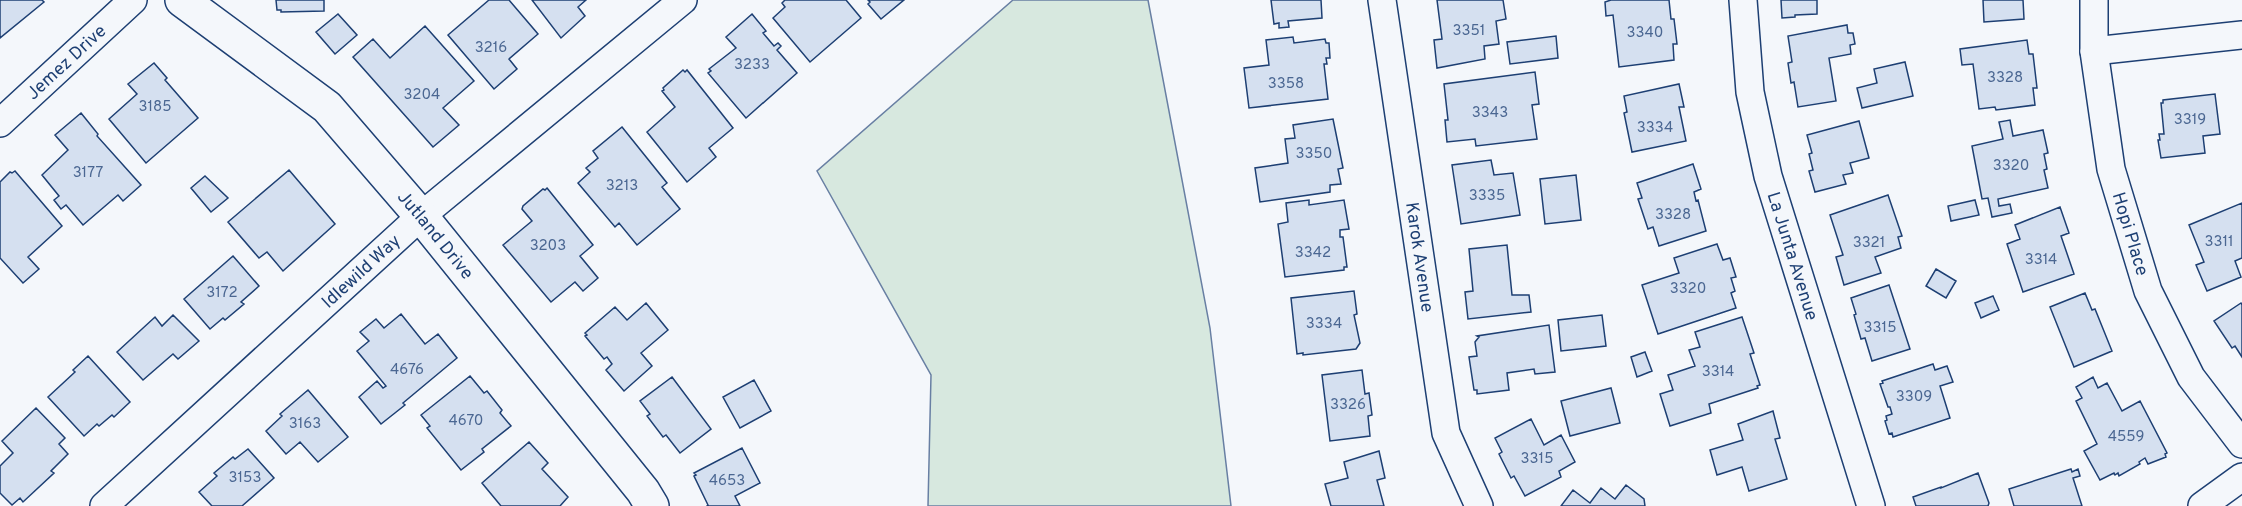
<svg xmlns="http://www.w3.org/2000/svg" width="2242" height="506" font-family="Overpass,sans-serif">
<style>
.green{fill:#d7e8df;stroke:#687fa3;stroke-width:1.5}
.building{fill:#d5e0f0;stroke:#1d3f73;stroke-width:1.5}
.lines{fill:none;stroke-linecap:round;stroke-linejoin:round}
.street-casing{stroke:#1d3f73;stroke-width:30}
.secondary-casing{stroke:#1d3f73;stroke-width:36}
.street{stroke:#f4f7fb;stroke-width:27}
.secondary{stroke:#f4f7fb;stroke-width:33}
.labels{text-anchor:middle;stroke-width:4.5;stroke-linejoin:round;paint-order:stroke}
.number-label{font-size:15px;fill:#4b6792}
.street-label{font-size:18px;fill:#1d3f73;stroke:#f4f7fb}
</style>
<rect width="100%" height="100%" fill="#f4f7fb"/>
<!-- green -->
<path class="green" d="M 1013,0 L 1148,0 L 1210,328 L 1231,506 L 928,506 L 931,375 L 817,171 Z"/>
<!-- building -->
<path class="building" d="M 0,0 L 42,0 L 44,2 L 0,38 Z
M 276,0 L 324,0 L 324,11 L 281,12 L 281,10 L 277,10 Z
M 489,0 L 509,0 L 538,34 L 509,59 L 517,69 L 494,89 L 448,35 Z
M 532,0 L 586,0 L 578,7 L 585,16 L 561,38 Z
M 785,0 L 846,0 L 861,18 L 810,62 L 773,18 L 785,7 L 782,3 Z
M 868,0 L 904,0 L 881,19 L 868,4 L 870,2 Z
M 1271,0 L 1321,0 L 1322,18 L 1288,21 L 1289,27 L 1279,28 L 1279,23 L 1274,24 Z
M 1437,0 L 1503,0 L 1506,19 L 1496,21 L 1499,44 L 1484,46 L 1485,59 L 1437,68 L 1434,40 L 1442,39 Z
M 1611,0 L 1669,0 L 1671,19 L 1674,19 L 1677,44 L 1673,44 L 1674,60 L 1619,67 L 1613,15 L 1606,16 L 1605,2 Z
M 1781,0 L 1817,0 L 1817,14 L 1795,15 L 1795,17 L 1782,18 Z
M 1983,0 L 2023,0 L 2024,19 L 1984,22 Z
M 338,14 L 357,35 L 335,54 L 316,32 Z
M 752,14 L 766,31 L 763,33 L 774,46 L 778,43 L 781,46 L 777,50 L 797,73 L 746,118 L 708,73 L 711,71 L 709,69 L 736,48 L 726,37 Z
M 1847,25 L 1848,33 L 1853,33 L 1855,44 L 1850,45 L 1851,54 L 1829,58 L 1836,101 L 1798,107 L 1794,82 L 1791,83 L 1788,63 L 1792,62 L 1788,36 Z
M 425,26 L 474,81 L 443,108 L 459,125 L 433,147 L 353,57 L 373,39 L 390,58 Z
M 1556,36 L 1558,58 L 1510,64 L 1507,42 Z
M 1293,37 L 1294,43 L 1325,39 L 1326,43 L 1329,43 L 1330,58 L 1326,58 L 1327,64 L 1324,64 L 1328,99 L 1249,108 L 1244,68 L 1269,65 L 1266,40 Z
M 2027,40 L 2029,54 L 2033,54 L 2037,88 L 2033,88 L 2035,105 L 1996,110 L 1995,107 L 1979,109 L 1973,64 L 1962,65 L 1960,49 Z
M 1905,62 L 1913,96 L 1862,108 L 1857,88 L 1877,83 L 1874,69 Z
M 154,63 L 167,78 L 165,80 L 198,118 L 146,163 L 109,119 L 137,94 L 128,84 Z
M 683,70 L 685,72 L 687,70 L 733,128 L 709,148 L 716,157 L 687,182 L 647,132 L 675,107 L 662,91 L 664,90 L 663,88 Z
M 1535,72 L 1539,104 L 1532,105 L 1537,139 L 1476,146 L 1475,139 L 1447,142 L 1445,120 L 1448,120 L 1444,84 Z
M 1679,84 L 1684,107 L 1679,107 L 1686,141 L 1632,152 L 1624,113 L 1627,112 L 1624,96 Z
M 2215,94 L 2220,134 L 2203,136 L 2205,153 L 2161,158 L 2158,140 L 2160,140 L 2159,134 L 2164,134 L 2161,103 L 2163,103 L 2163,100 Z
M 81,113 L 98,134 L 97,136 L 141,185 L 123,201 L 118,195 L 83,225 L 66,205 L 61,209 L 54,200 L 59,196 L 42,175 L 68,150 L 55,135 Z
M 1333,119 L 1343,168 L 1338,169 L 1341,184 L 1330,185 L 1330,192 L 1260,202 L 1255,168 L 1288,163 L 1285,139 L 1295,138 L 1293,125 Z
M 2010,120 L 2013,136 L 2043,130 L 2048,153 L 2044,154 L 2047,169 L 2044,170 L 2048,188 L 1998,199 L 1999,206 L 2010,204 L 2012,213 L 1992,217 L 1988,198 L 1982,199 L 1972,146 L 2003,139 L 1999,122 Z
M 1859,121 L 1869,158 L 1850,163 L 1853,173 L 1843,175 L 1846,184 L 1815,192 L 1809,171 L 1813,170 L 1809,154 L 1812,153 L 1807,135 Z
M 622,127 L 667,183 L 662,187 L 680,209 L 637,245 L 619,223 L 615,227 L 578,183 L 590,172 L 586,168 L 598,158 L 593,151 Z
M 1491,160 L 1494,175 L 1513,173 L 1520,215 L 1461,224 L 1452,165 Z
M 1693,164 L 1701,189 L 1694,192 L 1696,201 L 1698,200 L 1706,231 L 1659,246 L 1653,227 L 1648,229 L 1638,199 L 1642,198 L 1637,183 Z
M 289,170 L 335,224 L 283,271 L 267,252 L 259,258 L 228,222 Z
M 15,171 L 62,226 L 28,257 L 39,269 L 23,283 L 0,258 L 0,182 L 10,172 L 12,173 Z
M 1576,175 L 1581,220 L 1545,224 L 1540,179 Z
M 205,176 L 228,198 L 211,212 L 191,188 Z
M 547,188 L 593,245 L 580,256 L 598,278 L 583,291 L 575,282 L 551,302 L 503,245 L 532,221 L 522,209 L 523,206 L 543,189 L 545,190 Z
M 1888,195 L 1902,236 L 1898,237 L 1901,248 L 1875,257 L 1881,273 L 1844,285 L 1836,257 L 1843,255 L 1830,215 Z
M 1309,200 L 1309,205 L 1344,200 L 1349,229 L 1340,230 L 1340,237 L 1343,237 L 1347,267 L 1344,267 L 1344,270 L 1285,277 L 1278,224 L 1288,222 L 1286,203 Z
M 1975,200 L 1979,215 L 1951,221 L 1948,206 Z
M 2242,203 L 2242,258 L 2235,261 L 2241,277 L 2207,291 L 2196,265 L 2204,262 L 2189,225 Z
M 2060,207 L 2069,233 L 2061,236 L 2074,274 L 2023,292 L 2007,244 L 2020,239 L 2015,225 Z
M 1717,244 L 1723,260 L 1730,258 L 1736,277 L 1731,278 L 1735,291 L 1731,293 L 1736,308 L 1658,334 L 1642,285 L 1679,273 L 1674,258 Z
M 1507,245 L 1512,295 L 1529,295 L 1531,312 L 1468,319 L 1465,292 L 1473,291 L 1469,249 Z
M 233,256 L 259,286 L 241,302 L 244,304 L 225,320 L 223,318 L 210,329 L 184,299 Z
M 1936,269 L 1956,281 L 1946,298 L 1926,286 Z
M 1889,285 L 1910,349 L 1872,361 L 1865,338 L 1861,339 L 1854,315 L 1856,314 L 1851,298 Z
M 1354,291 L 1357,314 L 1354,315 L 1360,343 L 1356,349 L 1303,355 L 1303,353 L 1297,354 L 1291,298 Z
M 2085,293 L 2092,310 L 2095,309 L 2112,351 L 2074,367 L 2050,307 Z
M 1993,296 L 1999,310 L 1981,318 L 1975,303 Z
M 646,303 L 668,330 L 641,353 L 652,366 L 624,391 L 606,370 L 612,364 L 607,357 L 604,359 L 585,336 L 587,335 L 585,333 L 615,307 L 627,320 Z
M 2241,303 L 2242,305 L 2242,357 L 2235,346 L 2232,348 L 2214,321 Z
M 401,314 L 425,344 L 438,334 L 457,358 L 403,403 L 405,405 L 381,424 L 359,397 L 377,381 L 383,388 L 386,386 L 357,351 L 369,341 L 360,332 L 376,319 L 384,328 Z
M 173,315 L 199,341 L 178,359 L 173,354 L 143,380 L 117,352 L 155,317 L 162,326 Z
M 1602,315 L 1606,346 L 1561,351 L 1558,320 Z
M 1742,317 L 1754,353 L 1750,354 L 1760,385 L 1757,386 L 1758,388 L 1709,404 L 1711,413 L 1670,426 L 1660,394 L 1673,390 L 1668,375 L 1695,366 L 1689,350 L 1700,347 L 1695,332 Z
M 1549,325 L 1555,372 L 1535,374 L 1534,369 L 1507,373 L 1509,390 L 1477,394 L 1477,390 L 1474,390 L 1469,357 L 1477,356 L 1475,342 L 1479,337 L 1477,336 Z
M 1645,352 L 1652,371 L 1637,377 L 1631,357 Z
M 88,356 L 130,402 L 114,417 L 112,415 L 99,426 L 97,424 L 84,436 L 48,397 L 75,372 L 73,370 Z
M 1933,364 L 1935,370 L 1947,366 L 1953,382 L 1940,386 L 1950,418 L 1893,437 L 1892,433 L 1889,434 L 1885,421 L 1887,420 L 1886,416 L 1892,414 L 1890,407 L 1888,407 L 1880,384 L 1883,383 L 1882,381 Z
M 1362,370 L 1365,394 L 1369,393 L 1372,415 L 1368,416 L 1370,436 L 1330,441 L 1322,375 Z
M 470,376 L 484,393 L 487,391 L 502,410 L 500,413 L 511,426 L 482,449 L 484,452 L 461,470 L 427,428 L 430,426 L 421,415 Z
M 672,377 L 711,429 L 680,453 L 666,435 L 663,437 L 647,416 L 650,414 L 640,401 Z
M 2093,377 L 2098,388 L 2107,383 L 2122,411 L 2140,401 L 2167,453 L 2165,454 L 2166,457 L 2148,464 L 2145,458 L 2139,462 L 2140,464 L 2119,476 L 2118,473 L 2115,475 L 2114,473 L 2100,480 L 2084,451 L 2097,444 L 2076,401 L 2082,398 L 2076,387 Z
M 754,380 L 771,411 L 740,428 L 723,397 Z
M 1611,388 L 1620,423 L 1570,436 L 1561,401 Z
M 308,390 L 348,437 L 318,462 L 300,442 L 286,454 L 266,431 L 282,416 L 280,414 Z
M 36,408 L 65,438 L 59,444 L 68,454 L 51,471 L 54,473 L 23,502 L 20,498 L 12,505 L 0,493 L 0,466 L 13,453 L 2,441 Z
M 1773,411 L 1780,438 L 1775,439 L 1787,479 L 1749,491 L 1742,467 L 1717,475 L 1710,450 L 1743,440 L 1738,424 Z
M 1531,419 L 1544,445 L 1561,435 L 1575,462 L 1559,471 L 1561,477 L 1525,496 L 1514,476 L 1511,478 L 1499,454 L 1502,452 L 1495,438 Z
M 529,442 L 548,463 L 542,469 L 568,497 L 560,506 L 501,506 L 482,483 Z
M 742,448 L 760,483 L 735,496 L 740,506 L 707,506 L 708,505 L 694,476 L 696,475 L 694,473 Z
M 248,449 L 274,478 L 242,506 L 212,506 L 199,492 L 217,476 L 214,473 L 233,457 L 235,459 Z
M 1379,451 L 1385,478 L 1377,480 L 1384,506 L 1331,506 L 1325,484 L 1348,478 L 1344,462 Z
M 2071,469 L 2072,472 L 2078,469 L 2080,476 L 2073,478 L 2082,506 L 2014,506 L 2009,489 Z
M 1978,473 L 1989,503 L 1988,506 L 1916,506 L 1913,497 L 1941,487 L 1941,488 Z
M 1626,485 L 1644,499 L 1645,506 L 1561,506 L 1573,490 L 1590,503 L 1601,488 L 1615,499 Z"/>
<g class="lines">
<defs>
<g id="street">
<path id="s1" d="M 1382,0 L 1446,433 L 1479,506"/>
<path id="s2" d="M 1743,0 L 1750,92 L 1768,176 L 1871,506"/>
<path id="s3" d="M 2094,0 L 2094,51 L 2111,169 L 2148,291 L 2191,377 L 2242,444"/>
<path d="M 2094,51 L 2242,35"/>
<path id="s4" d="M 0,123 L 133,0"/>
<path id="s5" d="M 104,506 L 421,216 L 683,0"/>
<path d="M 2202,506 L 2242,477"/>
</g>
<g id="secondary">
<path id="s6" d="M 182,0 L 327,107 L 421,216 L 643,491 L 652,506"/>
</g>
</defs>
<!-- street casing -->
<use href="#street" class="street-casing"/>
<!-- secondary casing -->
<use href="#secondary" class="secondary-casing"/>
<!-- street -->
<use href="#street" class="street"/>
<!-- secondary -->
<use href="#secondary" class="secondary"/>
</g>
<g class="labels">
<!-- number labels -->
<g class="number-label">
<text x="1469" y="35">3351</text>
<text x="1645" y="37">3340</text>
<text x="491" y="52">3216</text>
<text x="752" y="69">3233</text>
<text x="2005" y="82">3328</text>
<text x="1286" y="88">3358</text>
<text x="422" y="99">3204</text>
<text x="155" y="111">3185</text>
<text x="1490" y="117">3343</text>
<text x="2190" y="124">3319</text>
<text x="1655" y="132">3334</text>
<text x="1314" y="158">3350</text>
<text x="2011" y="170">3320</text>
<text x="88" y="177">3177</text>
<text x="622" y="190">3213</text>
<text x="1487" y="200">3335</text>
<text x="1673" y="219">3328</text>
<text x="2219" y="246">3311</text>
<text x="1869" y="247">3321</text>
<text x="548" y="250">3203</text>
<text x="1313" y="257">3342</text>
<text x="2041" y="264">3314</text>
<text x="1688" y="293">3320</text>
<text x="222" y="297">3172</text>
<text x="1324" y="328">3334</text>
<text x="1880" y="332">3315</text>
<text x="407" y="374">4676</text>
<text x="1718" y="376">3314</text>
<text x="1914" y="401">3309</text>
<text x="1348" y="409">3326</text>
<text x="466" y="425">4670</text>
<text x="305" y="428">3163</text>
<text x="2126" y="441">4559</text>
<text x="1537" y="463">3315</text>
<text x="245" y="482">3153</text>
<text x="727" y="485">4653</text>
</g>
<!-- street labels -->
<g class="street-label">
<text dy="6" stroke="none"><textPath href="#s4" startOffset="90">Jemez Drive</textPath></text>
<text dy="6" stroke="none"><textPath href="#s6" startOffset="348">Jutland Drive</textPath></text>
<text dy="6" stroke="none"><textPath href="#s3" startOffset="238">Hopi Place</textPath></text>
<text dy="6" stroke="none"><textPath href="#s1" startOffset="260">Karok Avenue</textPath></text>
<text dy="6" stroke="none"><textPath href="#s2" startOffset="262">La Junta Avenue</textPath></text>
<text dy="6" stroke="none"><textPath href="#s5" startOffset="348">Idlewild Way</textPath></text>
</g>
</g>
</svg>
